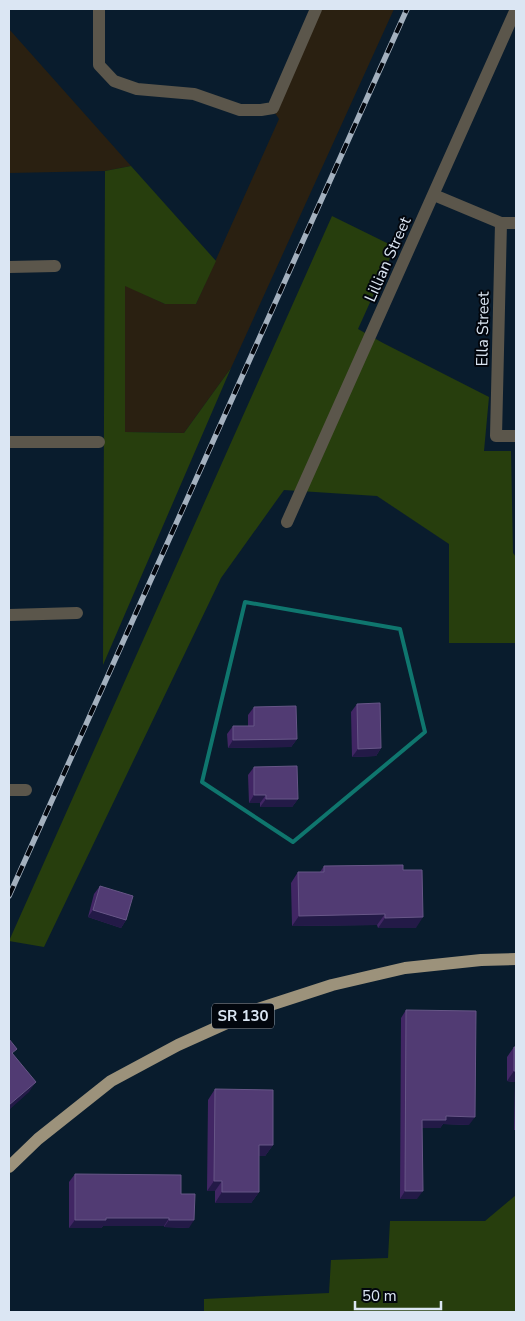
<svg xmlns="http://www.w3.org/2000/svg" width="525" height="1321" font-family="'Nunito Sans',sans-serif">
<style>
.industrial{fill:#2a2011}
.green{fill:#273e0d}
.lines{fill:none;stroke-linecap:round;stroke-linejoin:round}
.minor{stroke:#5b564b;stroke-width:12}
.primary{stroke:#9c927b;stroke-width:12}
.rail-casing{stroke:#a3b0be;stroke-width:5.5}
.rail{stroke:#02060d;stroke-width:4;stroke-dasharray:11;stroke-linecap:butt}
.wall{fill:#412664}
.shaded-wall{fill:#231a47}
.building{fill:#513b73;stroke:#675687}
.marked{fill:none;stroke:#0f766e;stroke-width:4;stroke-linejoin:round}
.labels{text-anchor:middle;stroke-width:4;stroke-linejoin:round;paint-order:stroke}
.shield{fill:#02060d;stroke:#9aa3ae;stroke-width:1}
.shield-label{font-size:15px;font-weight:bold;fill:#dbe6f3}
.street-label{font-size:16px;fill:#dbe6f3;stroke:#02060d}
</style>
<rect width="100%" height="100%" fill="#091c2d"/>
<!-- industrial -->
<path class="industrial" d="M 311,9 L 394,9 L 231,368 L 184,433 L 125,432 L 125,285 L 165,304 L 196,304 L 279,119 L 269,104 Z
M 9,29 L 131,166 L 105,171 L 9,173 Z"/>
<!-- green -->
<path class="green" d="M 131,166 L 216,261 L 196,304 L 165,304 L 125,286 L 125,432 L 184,433 L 231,368 L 103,665 L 105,171 Z
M 332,216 L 395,247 L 358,329 L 383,343 L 489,397 L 484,451 L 511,451 L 513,553 L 516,557 L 516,643 L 449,643 L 449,544 L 377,496 L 284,490 L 221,578 L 44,947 L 9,941 Z
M 516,1195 L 516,1312 L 204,1312 L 204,1299 L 329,1293 L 331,1260 L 388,1258 L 390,1221 L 485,1221 Z"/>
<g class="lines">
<!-- minor -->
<path class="minor" d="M 99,9 L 99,65 L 114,81 L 137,89 L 194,94 L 240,110 L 261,110 L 273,108 L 316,9
M 434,195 L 501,223 L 516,223
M 501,223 L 496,436 L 516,436
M 9,267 L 55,266
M 9,442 L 99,442
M 287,522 L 516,9
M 9,615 L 77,613
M 9,790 L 26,790"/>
<!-- primary -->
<path class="primary" d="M 9,1167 L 38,1139 L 111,1081 L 178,1045 L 258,1009 L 332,985 L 405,968 L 481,960 L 516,959"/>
<defs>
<path id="rail" d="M 9,896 L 407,9"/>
</defs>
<!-- rail casing -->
<use href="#rail" class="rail-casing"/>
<!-- rail -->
<use href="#rail" class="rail"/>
</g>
<!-- wall -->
<path class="wall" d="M 357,704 L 381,748 L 376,756 L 352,757 L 351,712 Z
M 254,707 L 297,739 L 291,747 L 228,748 L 227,734 L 233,726 L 248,726 L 248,715 Z
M 254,767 L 298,799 L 292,807 L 260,807 L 260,803 L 249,803 L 248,775 Z
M 324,866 L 403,870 L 416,928 L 378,928 L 377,925 L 292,926 L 291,883 L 298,872 L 320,872 Z
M 100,886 L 126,920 L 121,928 L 88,917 L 94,894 Z
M 406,1010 L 469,1125 L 443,1124 L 440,1128 L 422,1128 L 417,1199 L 400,1199 L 401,1018 Z
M 514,1047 L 516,1047 L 516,1130 L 514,1130 L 515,1082 L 507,1081 L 507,1057 Z
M 215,1089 L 273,1145 L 265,1156 L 259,1156 L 259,1192 L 251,1203 L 215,1203 L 215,1191 L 207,1191 L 208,1100 Z
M 75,1174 L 181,1194 L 189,1228 L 164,1227 L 164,1226 L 103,1226 L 101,1228 L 69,1228 L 69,1182 Z"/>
<!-- shaded-wall -->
<path class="shaded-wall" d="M 297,739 L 291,747 L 228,748 L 233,740 Z
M 381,748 L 376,756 L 352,757 L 358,749 Z
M 254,795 L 266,795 L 260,803 L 249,803 Z
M 266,799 L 298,799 L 292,807 L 260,807 Z
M 93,910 L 126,920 L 121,928 L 88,917 Z
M 385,914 L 377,925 L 292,926 L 299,916 Z
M 423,917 L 416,928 L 378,928 L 385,918 Z
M 514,1071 L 516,1071 L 516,1080 L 515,1082 L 507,1081 Z
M 36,1082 L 29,1092 L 9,1110 L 9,1105 Z
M 446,1116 L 475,1117 L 469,1125 L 443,1124 L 440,1128 L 416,1128 L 422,1120 Z
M 259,1145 L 273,1145 L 265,1156 L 252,1156 Z
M 214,1181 L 222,1181 L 215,1191 L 207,1191 Z
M 405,1191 L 423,1191 L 417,1199 L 400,1199 Z
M 222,1192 L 259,1192 L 251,1203 L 215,1203 Z
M 106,1218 L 169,1218 L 164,1226 L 103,1226 L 101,1228 L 69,1228 L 75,1220 Z
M 169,1220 L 194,1220 L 189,1228 L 164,1227 Z"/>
<!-- building -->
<path class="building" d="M 380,703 L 381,748 L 358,749 L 357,704 Z
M 296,706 L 297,739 L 233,740 L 233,726 L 254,726 L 254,707 Z
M 297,766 L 298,799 L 266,799 L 266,795 L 254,795 L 254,767 Z
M 403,865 L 403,870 L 422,870 L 423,917 L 385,918 L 385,914 L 299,916 L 298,872 L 324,872 L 324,866 Z
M 100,886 L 133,896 L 126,920 L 93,910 Z
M 406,1010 L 476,1011 L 475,1117 L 446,1116 L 446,1120 L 422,1120 L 423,1191 L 405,1191 Z
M 9,1039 L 17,1049 L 12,1053 L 36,1082 L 9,1105 Z
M 514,1047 L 516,1047 L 516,1071 L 514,1071 Z
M 215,1089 L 273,1090 L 273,1145 L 259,1145 L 259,1192 L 222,1192 L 222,1181 L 214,1181 Z
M 75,1174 L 181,1175 L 181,1194 L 195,1194 L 194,1220 L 169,1220 L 169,1218 L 106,1218 L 106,1220 L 75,1220 Z"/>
<!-- marked area -->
<path class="marked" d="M 245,602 L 400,629 L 425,732 L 293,842 L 202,782 Z"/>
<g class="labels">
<!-- shield labels -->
<rect class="shield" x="212" y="1003.5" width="62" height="25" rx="4"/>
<g class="shield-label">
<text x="243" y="1021">SR 130</text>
</g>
<!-- street labels -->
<g class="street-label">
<text transform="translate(387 259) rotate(-66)" y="6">Lillian Street</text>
<text transform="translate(482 329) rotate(-89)" y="6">Ella Street</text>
</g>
</g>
<!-- border -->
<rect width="525" height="1321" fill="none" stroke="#dbe6f3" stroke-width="20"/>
<!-- scale -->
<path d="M355 1301v8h86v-8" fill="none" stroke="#dbe6f3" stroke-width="2.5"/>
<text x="362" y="1301" font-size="15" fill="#dbe6f3" stroke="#02060d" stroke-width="4" paint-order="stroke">50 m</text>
</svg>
